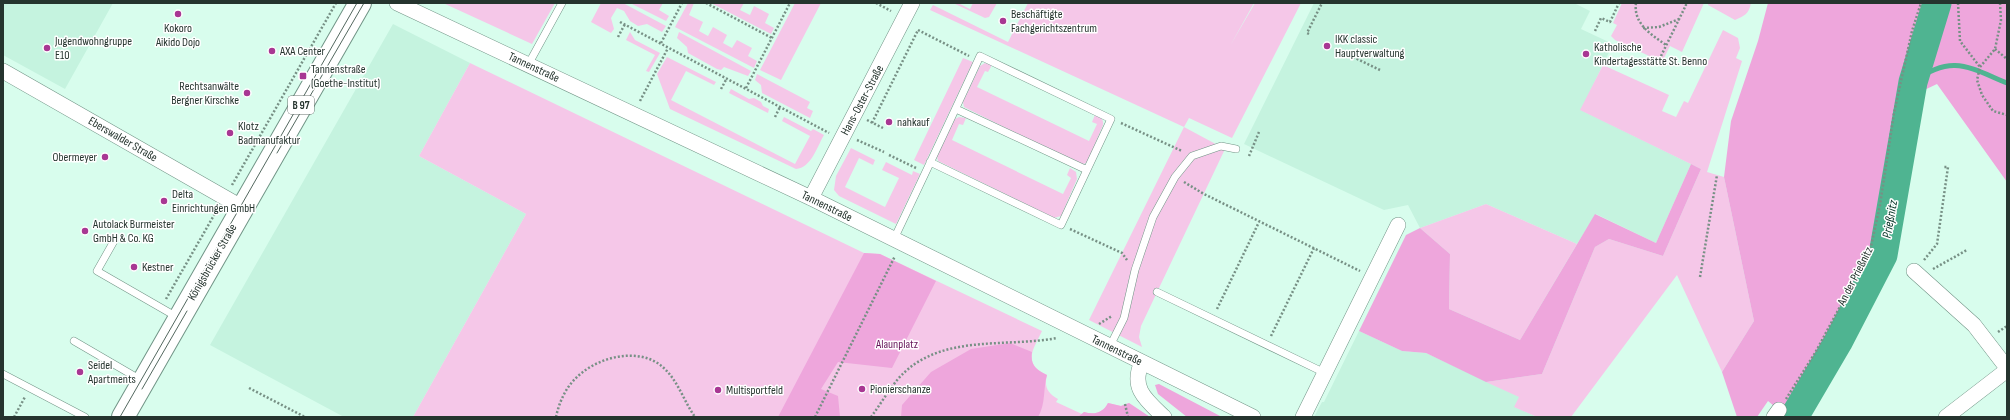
<svg xmlns="http://www.w3.org/2000/svg" width="2010" height="420" font-family="'Sofia Sans Condensed',sans-serif">
<style>
.built{fill:#c5f3df}
.green{fill:#f5c7e8}
.forest{fill:#eea6dc}
.lines{fill:none;stroke-linecap:round;stroke-linejoin:round}
.stream{stroke:#4fb491;stroke-width:5}
.river{stroke:#4fb491;stroke-width:29}
.service-casing{stroke:#719486;stroke-width:8}
.minor-casing{stroke:#719486;stroke-width:16}
.primary-casing{stroke:#719486;stroke-width:24}
.path{stroke:#779085;stroke-width:2.5;stroke-dasharray:2 2;stroke-linecap:butt}
.service{stroke:#fff;stroke-width:7}
.minor{stroke:#fff;stroke-width:15}
.primary{stroke:#fff;stroke-width:22}
.tram{stroke:#53685f;stroke-width:1}
.poi-dot{fill:#a83793;stroke:#fff;stroke-width:1.5}
.labels{text-anchor:middle;stroke-width:3;stroke-linejoin:round;paint-order:stroke}
.shield{fill:#fff;stroke:#66716d;stroke-width:1}
.shield-label{font-size:11px;font-weight:bold;fill:#25342e}
.poi-label{font-size:12px;fill:#25342e;stroke:#fff;text-anchor:start}
.street-label{font-size:12px;fill:#25342e;stroke:#fff}
.park-label{font-size:12px;fill:#661358;stroke:#fff}
.water-label{font-size:13px;font-style:italic;fill:#043325;stroke:#fff}
</style>
<rect width="100%" height="100%" fill="#d8fded"/>
<!-- built -->
<path class="built" d="M 3,3 L 113,3 L 65,89 L 3,55 Z
M 1314,3 L 1574,3 L 1590,11 L 1581,29 L 1613,44 L 1581,110 L 1691,164 L 1656,243 L 1596,214 L 1577,244 L 1486,204 L 1420,228 L 1408,205 L 1384,210 L 1244,144 Z
M 393,24 L 470,63 L 419,156 L 526,214 L 413,417 L 344,417 L 210,345 Z
M 1359,331 L 1402,351 L 1426,353 L 1520,397 L 1515,407 L 1537,417 L 1314,417 L 1322,402 L 1324,402 Z"/>
<!-- green -->
<path class="green" d="M 443,3 L 555,3 L 532,44 Z
M 601,3 L 623,3 L 666,26 L 662,32 L 647,24 L 638,26 L 630,21 L 624,11 L 617,8 L 611,18 L 614,29 L 611,33 L 591,22 Z
M 630,3 L 663,3 L 659,10 L 669,16 L 666,21 Z
M 688,3 L 694,3 L 689,15 L 703,22 L 699,31 L 708,36 L 713,27 L 727,35 L 723,43 L 732,48 L 737,40 L 752,48 L 748,56 L 757,61 L 754,68 L 675,27 Z
M 711,3 L 744,3 L 740,10 L 750,15 L 754,6 L 769,14 L 765,23 L 774,28 L 771,34 Z
M 795,3 L 821,3 L 781,80 L 760,70 Z
M 953,3 L 958,3 L 970,9 L 973,3 L 997,3 L 989,17 L 985,18 Z
M 1028,3 L 1254,3 L 1230,46 L 1255,3 L 1301,3 L 1232,138 L 1189,118 L 1184,127 L 1225,149 L 1141,326 L 1139,337 L 1142,347 L 1089,320 L 1184,127 L 930,10 L 933,5 L 1008,42 Z
M 1622,3 L 1704,3 L 1682,52 L 1670,46 L 1662,62 L 1615,40 L 1611,36 L 1617,25 L 1613,23 Z
M 1708,3 L 1751,3 C 1749,14 1744,16 1735,20 L 1708,5 Z
M 1723,30 L 1738,38 L 1740,48 L 1736,58 L 1742,61 L 1707,172 L 1724,177 L 1754,321 L 1722,372 L 1677,275 L 1571,417 L 1537,417 L 1514,407 L 1519,397 L 1486,382 L 1542,374 L 1595,247 L 1609,239 L 1663,256 L 1701,169 L 1580,110 L 1603,65 L 1669,95 L 1662,111 L 1676,117 L 1684,101 L 1688,103 Z
M 630,32 L 635,40 L 660,53 L 649,72 L 646,71 L 655,55 L 626,40 Z
M 679,32 L 751,71 L 748,76 L 724,67 L 721,70 L 717,69 L 688,53 L 687,47 L 677,38 Z
M 667,57 L 716,82 L 714,85 L 686,71 L 671,100 L 795,164 L 810,136 L 782,121 L 784,117 L 811,131 L 813,129 L 824,135 C 817,147 811,168 796,169 L 670,109 L 657,74 Z
M 963,58 L 973,62 L 924,165 L 914,160 Z
M 470,63 L 864,253 L 880,254 L 1042,331 C 1033,350 1022,363 1047,375 C 1044,386 1047,393 1058,399 L 1056,402 L 1082,414 L 1084,412 C 1094,415 1103,413 1108,403 L 1121,406 L 1129,403 L 1150,417 L 413,417 L 526,214 L 419,156 Z
M 985,63 L 992,65 L 988,72 L 985,71 L 977,87 L 1089,141 L 1097,124 L 1092,122 L 1095,115 C 1100,117 1104,119 1103,125 L 1087,163 L 1079,165 L 964,107 L 963,102 L 980,66 Z
M 757,74 L 810,102 L 807,108 L 813,111 L 810,118 L 762,93 L 761,85 L 755,80 Z
M 731,89 L 749,99 L 754,98 L 761,102 L 763,106 L 769,109 L 768,113 L 729,93 Z
M 959,117 L 966,118 L 963,125 L 959,124 L 952,140 L 1063,194 L 1071,178 L 1067,175 L 1070,168 L 1076,172 L 1077,179 L 1061,216 L 1054,218 L 938,161 L 937,156 L 955,119 Z
M 851,148 L 875,160 L 873,165 L 859,158 L 845,187 L 885,207 L 899,178 L 882,170 L 886,162 L 912,175 L 913,171 L 920,174 L 896,224 L 839,196 L 834,190 L 836,176 Z
M 1486,204 L 1577,244 L 1520,340 L 1449,309 L 1450,254 L 1420,228 Z"/>
<!-- forest -->
<path class="forest" d="M 1768,3 L 2007,3 L 2007,182 L 1937,84 L 1918,93 L 1889,265 L 1802,417 L 1787,417 L 1768,401 L 1757,417 L 1737,417 L 1722,372 L 1754,321 L 1724,177 L 1731,121 L 1758,41 Z
M 1691,164 L 1701,169 L 1663,256 L 1609,239 L 1595,247 L 1542,374 L 1486,382 L 1426,353 L 1402,351 L 1359,331 L 1406,235 L 1420,228 L 1450,254 L 1449,309 L 1520,340 L 1595,214 L 1656,243 Z
M 864,253 L 880,254 L 936,281 L 892,368 L 838,362 L 821,389 L 838,396 L 840,417 L 778,417 Z
M 1010,343 L 1032,352 C 1030,365 1036,370 1047,375 C 1043,388 1046,404 1038,417 L 901,417 L 902,405 L 931,372 L 971,349 Z
M 1159,384 L 1222,417 L 1187,417 L 1158,394 L 1155,385 Z
M 1108,403 L 1121,406 L 1129,403 L 1150,417 L 1078,417 L 1084,412 C 1094,415 1103,413 1108,403 Z"/>
<g class="lines">
<!-- stream -->
<path class="stream" d="M 1913,82 C 1952,54 1968,67 2007,83"/>
<!-- river -->
<path class="river" d="M 1794,417 L 1838,342 L 1883,255 L 1913,82 L 1937,3"/>
<defs>
<path id="service" d="M 528,65 L 562,3
M 956,109 L 1087,170
M 894,239 C 923,178 952,117 980,56 L 1111,119 L 1061,225 L 930,162
M 114,241 L 97,271 L 177,317
M 1157,292 L 1325,373
M 74,341 L 141,380
M 1110,346 L 1124,318 L 1135,270 L 1153,217 L 1175,177 L 1192,156 L 1221,146 L 1236,149
M 3,374 L 85,417"/>
<path id="minor" d="M 397,3 L 811,198 L 1253,417
M 3,71 L 243,208
M 811,198 L 912,3
M 1914,271 L 1974,325 L 2007,368
M 1142,362 C 1130,388 1146,400 1164,417
M 1303,417 L 1398,225
M 1774,417 L 1779,410
M 1946,417 L 2007,370"/>
<path id="primary" d="M 123,417 L 360,3"/>
</defs>
<!-- service casing -->
<use href="#service" class="service-casing"/>
<!-- minor casing -->
<use href="#minor" class="minor-casing"/>
<!-- primary casing -->
<use href="#primary" class="primary-casing"/>
<!-- path -->
<path class="path" d="M 706,3 L 772,38
M 876,3 L 891,11
M 1636,3 C 1633,24 1652,35 1666,45
M 1958,3 L 1960,41 L 1980,67
M 2000,3 L 2001,20 L 1995,49 L 1980,67 L 1977,80 L 1982,95 L 1993,111 L 2007,115
M 620,22 L 829,133
M 1643,28 L 1659,27 L 1679,19
M 918,30 L 969,56
M 1595,31 L 1601,18 L 1610,22 L 1619,3
M 1309,34 L 1307,33 L 1322,3
M 618,37 L 625,24
M 661,43 L 682,3
M 1995,49 L 2007,59
M 1661,56 L 1686,5 L 1683,3
M 1353,57 L 1380,70
M 746,88 L 790,3
M 721,89 L 727,78
M 640,101 L 668,48
M 775,117 L 780,107
M 867,120 L 883,128
M 872,123 L 918,30
M 1121,123 L 1182,151
M 857,140 L 884,152
M 889,155 L 916,168
M 1249,156 L 1259,132
M 1184,182 L 1204,194 L 1360,271
M 232,185 L 336,3
M 1070,229 L 1122,253 L 1127,260
M 1924,260 L 1937,244 L 1948,167 L 1943,167
M 1933,269 L 1967,250
M 1700,277 L 1717,175
M 166,299 L 217,210
M 1217,309 L 1259,222
M 1099,324 L 1112,316
M 1998,332 L 2007,326
M 1271,336 L 1314,248
M 249,388 L 305,417
M 1786,399 L 1815,353 L 1870,251 L 1880,205 L 1894,113 L 1912,31 L 1921,3
M 1125,404 L 1128,417
M 14,417 L 25,397
M 556,417 C 559,403 565,389 575,379 C 595,358 634,347 659,364 C 677,377 683,400 695,417
M 815,417 L 895,256
M 871,417 C 880,405 888,391 898,379 C 938,333 1004,348 1057,338"/>
<!-- service -->
<use href="#service" class="service"/>
<!-- minor -->
<use href="#minor" class="minor"/>
<!-- primary -->
<use href="#primary" class="primary"/>
<!-- tram -->
<path class="tram" d="M 277,153 L 364,3
M 142,389 L 187,311
M 120,417 L 357,3"/>
</g>
<!-- markers -->
<g class="poi-dot">
<circle cx="178" cy="14" r="4"/>
<circle cx="1003" cy="21" r="4"/>
<circle cx="1327" cy="46" r="4"/>
<circle cx="47" cy="48" r="4"/>
<circle cx="272" cy="51" r="4"/>
<circle cx="1586" cy="54" r="4"/>
<rect x="299" y="72" width="8" height="8" rx="2"/>
<circle cx="247" cy="93" r="4"/>
<circle cx="889" cy="122" r="4"/>
<circle cx="230" cy="133" r="4"/>
<circle cx="105" cy="157" r="4"/>
<circle cx="164" cy="201" r="4"/>
<circle cx="85" cy="231" r="4"/>
<circle cx="134" cy="267" r="4"/>
<circle cx="80" cy="372" r="4"/>
<circle cx="862" cy="389" r="4"/>
<circle cx="718" cy="390" r="4"/>
</g>
<g class="labels">
<!-- shield labels -->
<rect class="shield" x="288" y="96" width="26" height="18" rx="3"/>
<g class="shield-label">
<text x="301" y="109">B 97</text>
</g>
<!-- poi labels -->
<g class="poi-label">
<text x="1011" y="18">Beschäftigte<tspan x="1011" dy="14">Fachgerichtszentrum</tspan></text>
<text x="178" y="32" text-anchor="middle">Kokoro<tspan x="178" dy="14">Aikido Dojo</tspan></text>
<text x="1335" y="43">IKK classic<tspan x="1335" dy="14">Hauptverwaltung</tspan></text>
<text x="55" y="45">Jugendwohngruppe<tspan x="55" dy="14">E10</tspan></text>
<text x="1594" y="51">Katholische<tspan x="1594" dy="14">Kindertagesstätte St. Benno</tspan></text>
<text x="280" y="55">AXA Center</text>
<text x="311" y="73">Tannenstraße<tspan x="311" dy="14">(Goethe-Institut)</tspan></text>
<text x="239" y="90" text-anchor="end">Rechtsanwälte<tspan x="239" dy="14">Bergner Kirschke</tspan></text>
<text x="897" y="126">nahkauf</text>
<text x="238" y="130">Klotz<tspan x="238" dy="14">Badmanufaktur</tspan></text>
<text x="97" y="161" text-anchor="end">Obermeyer</text>
<text x="172" y="198">Delta<tspan x="172" dy="14">Einrichtungen GmbH</tspan></text>
<text x="93" y="228">Autolack Burmeister<tspan x="93" dy="14">GmbH &amp; Co. KG</tspan></text>
<text x="142" y="271">Kestner</text>
<text x="88" y="369">Seidel<tspan x="88" dy="14">Apartments</tspan></text>
<text x="870" y="393">Pionierschanze</text>
<text x="726" y="394">Multisportfeld</text>
</g>
<!-- street labels -->
<g class="street-label">
<text transform="translate(534 67) rotate(25)" y="4">Tannenstraße</text>
<text transform="translate(862 100) rotate(-62)" y="4">Hans-Oster-Straße</text>
<text transform="translate(123 139) rotate(30)" y="4">Eberswalder Straße</text>
<text transform="translate(827 206) rotate(26)" y="4">Tannenstraße</text>
<text transform="translate(212 262) rotate(-60)" y="4">Königsbrücker Straße</text>
<text transform="translate(1855 276) rotate(-63)" y="4">An der Prießnitz</text>
<text transform="translate(1117 350) rotate(26)" y="4">Tannenstraße</text>
</g>
<!-- park labels -->
<g class="park-label">
<text x="897" y="348">Alaunplatz</text>
</g>
<!-- water labels -->
<g class="water-label">
<text transform="translate(1889 219) rotate(-80)" y="5">Prießnitz</text>
</g>
</g>
<!-- border -->
<rect width="2010" height="420" fill="none" stroke="#25342e" stroke-width="8"/>
</svg>
